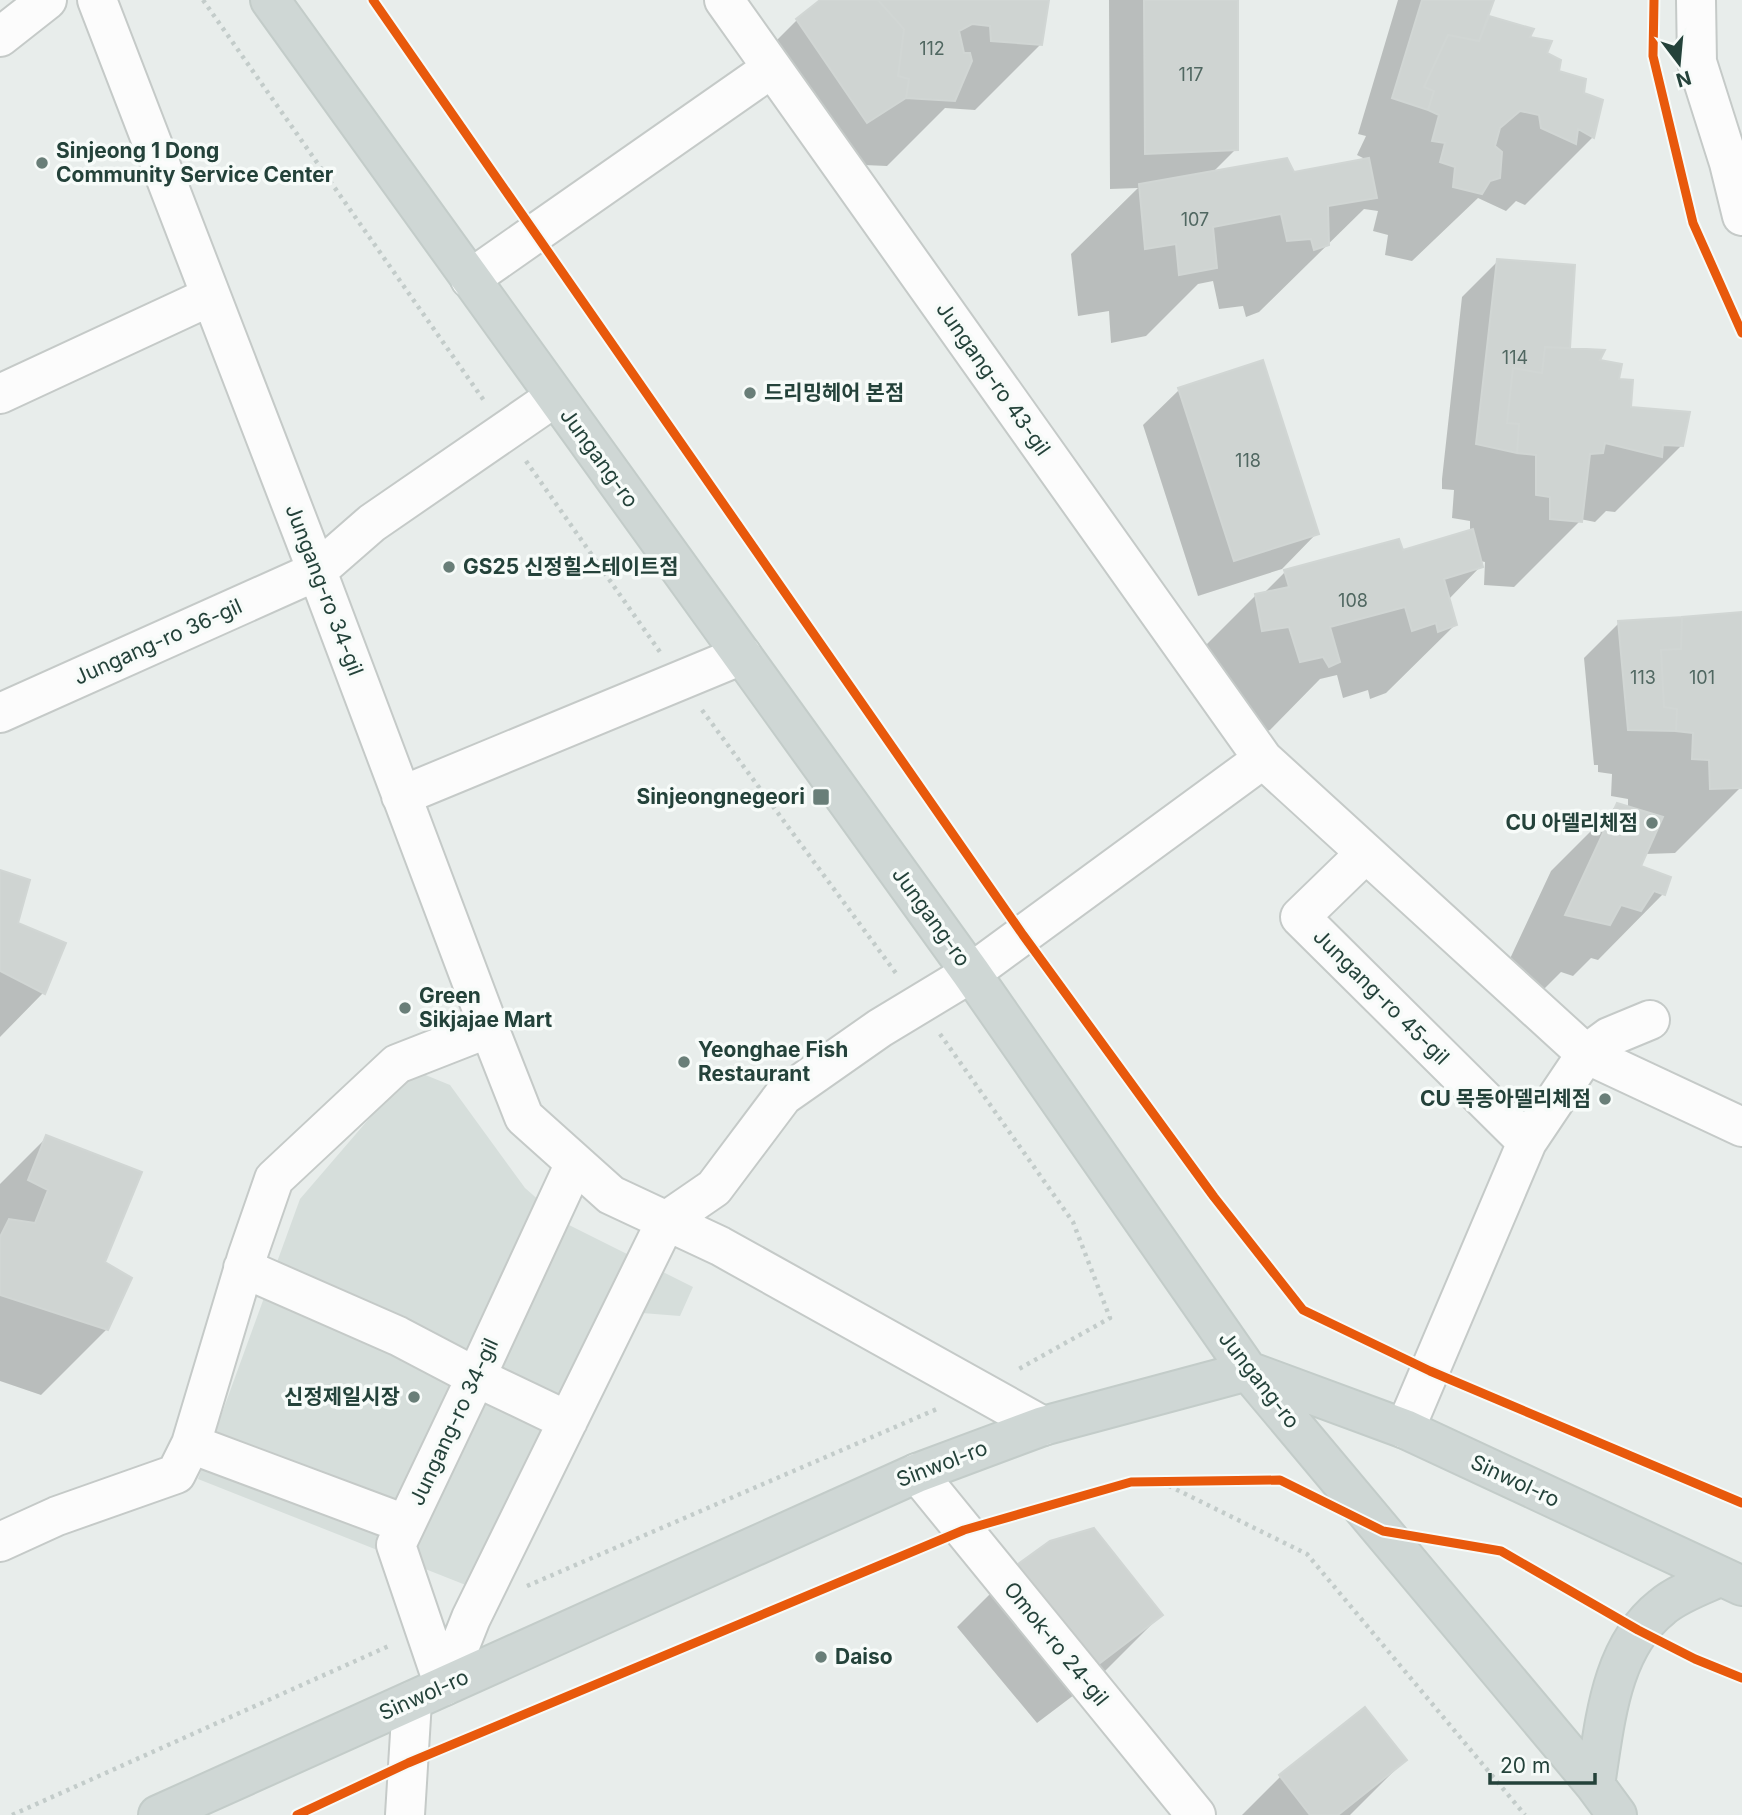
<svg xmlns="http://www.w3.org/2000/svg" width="1742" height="1815" font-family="Inter,'Noto Sans KR',sans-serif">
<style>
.built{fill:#d6dedb}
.shadow{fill:#0003}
.building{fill:#cfd4d2;stroke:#d1d6d4;stroke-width:2}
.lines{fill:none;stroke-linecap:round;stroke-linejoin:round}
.minor-casing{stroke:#c5cac8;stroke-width:42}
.major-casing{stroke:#c3ccc9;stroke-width:42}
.path{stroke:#c3ccca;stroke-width:4.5;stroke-dasharray:3.5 5;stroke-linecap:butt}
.minor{stroke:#fcfcfc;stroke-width:38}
.major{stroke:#cfd7d5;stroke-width:38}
.cycleway-casing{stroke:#f7fbf9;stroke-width:13}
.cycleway{stroke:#e8590c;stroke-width:9}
.poi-dot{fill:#697e78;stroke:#f7fbf9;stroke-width:2.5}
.labels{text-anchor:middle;stroke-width:7;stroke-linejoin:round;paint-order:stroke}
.number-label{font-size:18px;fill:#506761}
.poi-label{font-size:21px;font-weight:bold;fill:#24423a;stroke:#f7fbf9;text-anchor:start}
.street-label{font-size:21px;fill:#24423a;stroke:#f7fbf9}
</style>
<rect width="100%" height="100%" fill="#e8edeb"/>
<!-- built -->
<path class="built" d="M 423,1074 L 450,1085 L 525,1188 L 565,1223 L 693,1287 L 680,1316 L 642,1313 L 501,1599 L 198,1479 L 300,1199 L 398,1085 Z"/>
<!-- shadow -->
<path class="shadow" d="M 822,0 L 1047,0 L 1041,44 L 975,110 L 945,108 L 887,166 L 841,164 L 772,45 L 797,20 Z
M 1109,0 L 1236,0 L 1236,149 L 1212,173 L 1293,174 L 1367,160 L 1357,155 L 1366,136 L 1358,134 L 1398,0 L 1492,0 L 1487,17 L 1532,30 L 1527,38 L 1545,54 L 1557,73 L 1582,94 L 1593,137 L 1525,205 L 1516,201 L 1506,211 L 1478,198 L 1412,261 L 1385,255 L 1388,235 L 1373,231 L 1378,211 L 1364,209 L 1259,312 L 1246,317 L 1243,306 L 1219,309 L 1213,281 L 1198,284 L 1146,336 L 1111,343 L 1109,311 L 1078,316 L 1071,254 L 1138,188 L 1110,189 Z
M 1498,261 L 1573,266 L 1568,350 L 1597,361 L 1617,380 L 1629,408 L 1681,446 L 1615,512 L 1606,511 L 1595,522 L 1580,519 L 1580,521 L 1514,587 L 1484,585 L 1485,562 L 1480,561 L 1481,566 L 1448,600 L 1455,625 L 1386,693 L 1370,699 L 1368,690 L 1343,698 L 1337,675 L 1320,679 L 1270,730 L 1260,734 L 1221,694 L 1194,698 L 1187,664 L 1255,596 L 1263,594 L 1285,572 L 1402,552 L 1470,532 L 1470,521 L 1452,518 L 1454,490 L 1442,489 L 1442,479 L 1462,297 Z
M 1179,390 L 1317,533 L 1282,569 L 1198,596 L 1143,425 Z
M 1742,614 L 1741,787 L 1675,853 L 1645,854 L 1639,867 L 1663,894 L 1598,960 L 1591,958 L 1573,976 L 1561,972 L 1543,990 L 1500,980 L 1551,871 L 1617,805 L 1628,808 L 1628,799 L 1611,796 L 1612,774 L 1598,772 L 1598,765 L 1594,765 L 1584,658 L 1619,623 Z
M 0,872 L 15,924 L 64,944 L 43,993 L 0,1037 Z
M 47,1137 L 103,1263 L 107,1329 L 41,1395 L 0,1381 L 0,1184 Z
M 1015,1569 L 1161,1615 L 1103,1673 L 1037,1723 L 957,1627 Z
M 1364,1710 L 1405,1760 L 1350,1815 L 1242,1815 L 1280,1777 Z"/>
<!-- building -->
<path class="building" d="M 820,0 L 878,0 L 904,29 L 898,76 L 909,79 L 906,98 L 867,123 L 796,19 Z
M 878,0 L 1049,0 L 1042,45 L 991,41 L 990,26 L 972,24 L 959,31 L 964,53 L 970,53 L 972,61 L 955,101 L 906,98 L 909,79 L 898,76 L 904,29 Z
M 1144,0 L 1238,0 L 1238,150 L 1145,154 Z
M 1422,0 L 1494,0 L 1479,41 L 1448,35 L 1424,87 L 1434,91 L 1428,110 L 1392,98 Z
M 1489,16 L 1534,29 L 1530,37 L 1552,41 L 1547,53 L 1561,60 L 1559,71 L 1586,79 L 1584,93 L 1603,100 L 1594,138 L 1578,129 L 1576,144 L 1541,128 L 1539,115 L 1520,111 L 1500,128 L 1495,146 L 1502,152 L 1500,178 L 1490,181 L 1482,194 L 1453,187 L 1455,167 L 1440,162 L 1445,143 L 1432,141 L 1439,115 L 1428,110 L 1434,91 L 1424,87 L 1448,35 L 1479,41 Z
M 1287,158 L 1294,172 L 1369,158 L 1377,198 L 1328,206 L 1329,245 L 1314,250 L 1311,239 L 1287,241 L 1281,214 L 1213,227 L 1217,268 L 1179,275 L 1176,244 L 1145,249 L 1139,184 Z
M 1497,259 L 1575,265 L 1570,348 L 1545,347 L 1542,373 L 1513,368 L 1507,423 L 1519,424 L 1517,453 L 1476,444 Z
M 1545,347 L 1605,350 L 1600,360 L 1622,364 L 1619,379 L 1633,380 L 1631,407 L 1690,412 L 1683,446 L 1663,445 L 1662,457 L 1605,443 L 1603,453 L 1590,454 L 1582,522 L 1550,519 L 1550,497 L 1536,495 L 1536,455 L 1517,453 L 1519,424 L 1507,423 L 1513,368 L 1542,373 Z
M 1263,360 L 1319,534 L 1234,561 L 1178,388 Z
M 1473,529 L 1483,567 L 1444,579 L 1457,625 L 1438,632 L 1436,623 L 1412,631 L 1405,607 L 1330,627 L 1340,662 L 1329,667 L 1323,657 L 1300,662 L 1289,627 L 1262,631 L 1255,594 L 1289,587 L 1284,570 L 1399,539 L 1403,550 Z
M 1742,612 L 1742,788 L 1710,789 L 1709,760 L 1692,759 L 1693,733 L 1676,731 L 1677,709 L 1664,707 L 1661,650 L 1681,649 L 1682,617 Z
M 1682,617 L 1681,649 L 1661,650 L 1664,707 L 1677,709 L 1676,731 L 1628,730 L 1618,621 Z
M 1617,803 L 1663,817 L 1641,866 L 1671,877 L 1665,895 L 1654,891 L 1641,911 L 1621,905 L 1610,925 L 1565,915 Z
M 0,870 L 30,880 L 18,923 L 66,943 L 45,994 L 0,971 Z
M 46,1135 L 142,1172 L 105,1262 L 132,1278 L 108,1330 L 0,1295 L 0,1237 L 9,1219 L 35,1223 L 48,1190 L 28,1180 Z
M 1094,1528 L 1163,1615 L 1096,1666 L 1014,1567 L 1050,1541 Z
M 1365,1707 L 1407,1760 L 1338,1815 L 1310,1815 L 1279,1775 Z"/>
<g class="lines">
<defs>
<path id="minor" d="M 97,0 L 317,571 L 489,1028 L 524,1117 L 611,1195 L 720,1246 L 1043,1426
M 724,0 L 1263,759 L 1586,1054 L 1742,1127
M 1696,0 L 1697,62 L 1729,163 L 1742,216
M 0,37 L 47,0
M 470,279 L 772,68
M 0,394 L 211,296
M 0,713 L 317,571 L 372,523 L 555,397
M 401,796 L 742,655
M 1366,853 L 1300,917 L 1527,1142
M 243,1268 L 398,1336 L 476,1377 L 568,1421
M 1405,1429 L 1527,1142 L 1586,1054 L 1609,1037 L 1650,1020
M 191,1444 L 405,1524
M 917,1473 L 1196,1815
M 0,1542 L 57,1516 L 176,1474 L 191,1444 L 247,1257 L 274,1179 L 397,1064 L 489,1028
M 444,1686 L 471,1618 L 666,1221 L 714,1188 L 783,1096 L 880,1028 L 971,973 L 1263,759
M 444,1686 L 396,1545 L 476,1377 L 575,1163
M 405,1815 L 412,1701"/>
<path id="major" d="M 270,0 L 971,973 L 1248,1371 L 1595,1785 L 1617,1815
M 1595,1785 C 1605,1723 1610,1648 1662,1607 C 1677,1594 1702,1585 1720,1577
M 158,1815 L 917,1473 L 1043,1426 L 1248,1371 L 1405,1429 L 1742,1586"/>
</defs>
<!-- minor casing -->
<use href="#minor" class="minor-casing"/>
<!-- major casing -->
<use href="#major" class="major-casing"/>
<!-- path -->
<path class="path" d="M 203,0 L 485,402
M 373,0 L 515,203
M 1654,0 L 1653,56 L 1693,223 L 1742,333
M 556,262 L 1002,905
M 526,461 L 660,652
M 702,710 L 898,976
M 1044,963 L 1214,1197 L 1303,1310 L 1397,1355
M 940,1034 L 1073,1222 L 1110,1318 L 1017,1370
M 1462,1384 L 1742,1503
M 1161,1482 L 1307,1554 L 1525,1815
M 527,1586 L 937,1409
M 12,1815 L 391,1645"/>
<!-- minor -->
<use href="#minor" class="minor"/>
<!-- major -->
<use href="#major" class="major"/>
<defs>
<path id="cycleway" d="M 373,0 L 1023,935 L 1214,1197 L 1303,1310 L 1430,1371 L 1742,1503
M 1654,0 L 1653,56 L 1693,223 L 1742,333
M 297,1815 L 408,1763 L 964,1530 L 1131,1482 L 1280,1480 L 1383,1531 L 1501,1551 L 1638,1630 L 1695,1659 L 1742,1678"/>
</defs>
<!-- cycleway casing -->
<use href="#cycleway" class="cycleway-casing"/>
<!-- cycleway -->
<use href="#cycleway" class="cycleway"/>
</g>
<!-- markers -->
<g class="poi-dot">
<circle cx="42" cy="163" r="7"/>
<circle cx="750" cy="393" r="7"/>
<circle cx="449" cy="567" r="7"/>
<rect x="812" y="788" width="18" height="18" rx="3.5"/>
<circle cx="1652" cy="823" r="7"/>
<circle cx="405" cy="1008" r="7"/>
<circle cx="684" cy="1062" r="7"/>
<circle cx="1605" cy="1099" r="7"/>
<circle cx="414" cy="1397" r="7"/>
<circle cx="821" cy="1657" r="7"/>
</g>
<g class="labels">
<!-- number labels -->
<g class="number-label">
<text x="932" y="55">112</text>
<text x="1191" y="81">117</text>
<text x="1195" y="226">107</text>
<text x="1515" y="364">114</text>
<text x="1248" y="467">118</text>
<text x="1353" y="607">108</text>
<text x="1643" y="684">113</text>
<text x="1702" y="684">101</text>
</g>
<!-- poi labels -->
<g class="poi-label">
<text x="56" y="158">Sinjeong 1 Dong<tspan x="56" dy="24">Community Service Center</tspan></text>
<text x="764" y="400">드리밍헤어 본점</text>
<text x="463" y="574">GS25 신정힐스테이트점</text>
<text x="805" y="804" text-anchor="end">Sinjeongnegeori</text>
<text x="1638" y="830" text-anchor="end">CU 아델리체점</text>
<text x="419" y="1003">Green<tspan x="419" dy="24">Sikjajae Mart</tspan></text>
<text x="698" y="1057">Yeonghae Fish<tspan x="698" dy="24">Restaurant</tspan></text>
<text x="1591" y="1106" text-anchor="end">CU 목동아델리체점</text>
<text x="400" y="1404" text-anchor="end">신정제일시장</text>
<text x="835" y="1664">Daiso</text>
</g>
<!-- street labels -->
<g class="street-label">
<text transform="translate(993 379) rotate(55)" y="7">Jungang-ro 43-gil</text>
<text transform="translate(599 458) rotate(54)" y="7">Jungang-ro</text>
<text transform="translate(324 590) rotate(69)" y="7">Jungang-ro 34-gil</text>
<text transform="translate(158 642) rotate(-24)" y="7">Jungang-ro 36-gil</text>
<text transform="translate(931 917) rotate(54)" y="7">Jungang-ro</text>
<text transform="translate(1381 997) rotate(45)" y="7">Jungang-ro 45-gil</text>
<text transform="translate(1259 1380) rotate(52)" y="7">Jungang-ro</text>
<text transform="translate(454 1422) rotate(-65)" y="7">Jungang-ro 34-gil</text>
<text transform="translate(942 1464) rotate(-21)" y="7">Sinwol-ro</text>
<text transform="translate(1515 1481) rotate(25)" y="7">Sinwol-ro</text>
<text transform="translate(1056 1644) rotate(51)" y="7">Omok-ro 24-gil</text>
<text transform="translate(424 1695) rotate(-24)" y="7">Sinwol-ro</text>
</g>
</g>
<!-- north arrow -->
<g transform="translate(1679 63) rotate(164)" stroke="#f7fbf9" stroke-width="5" paint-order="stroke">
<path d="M0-5L12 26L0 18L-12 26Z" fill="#24423a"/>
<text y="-10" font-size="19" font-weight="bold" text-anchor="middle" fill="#24423a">N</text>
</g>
<!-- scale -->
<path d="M1490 1773v10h105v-10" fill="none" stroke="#24423a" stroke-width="3.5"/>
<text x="1500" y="1773" font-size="21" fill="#24423a" stroke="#f7fbf9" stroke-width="5" paint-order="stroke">20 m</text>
</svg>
